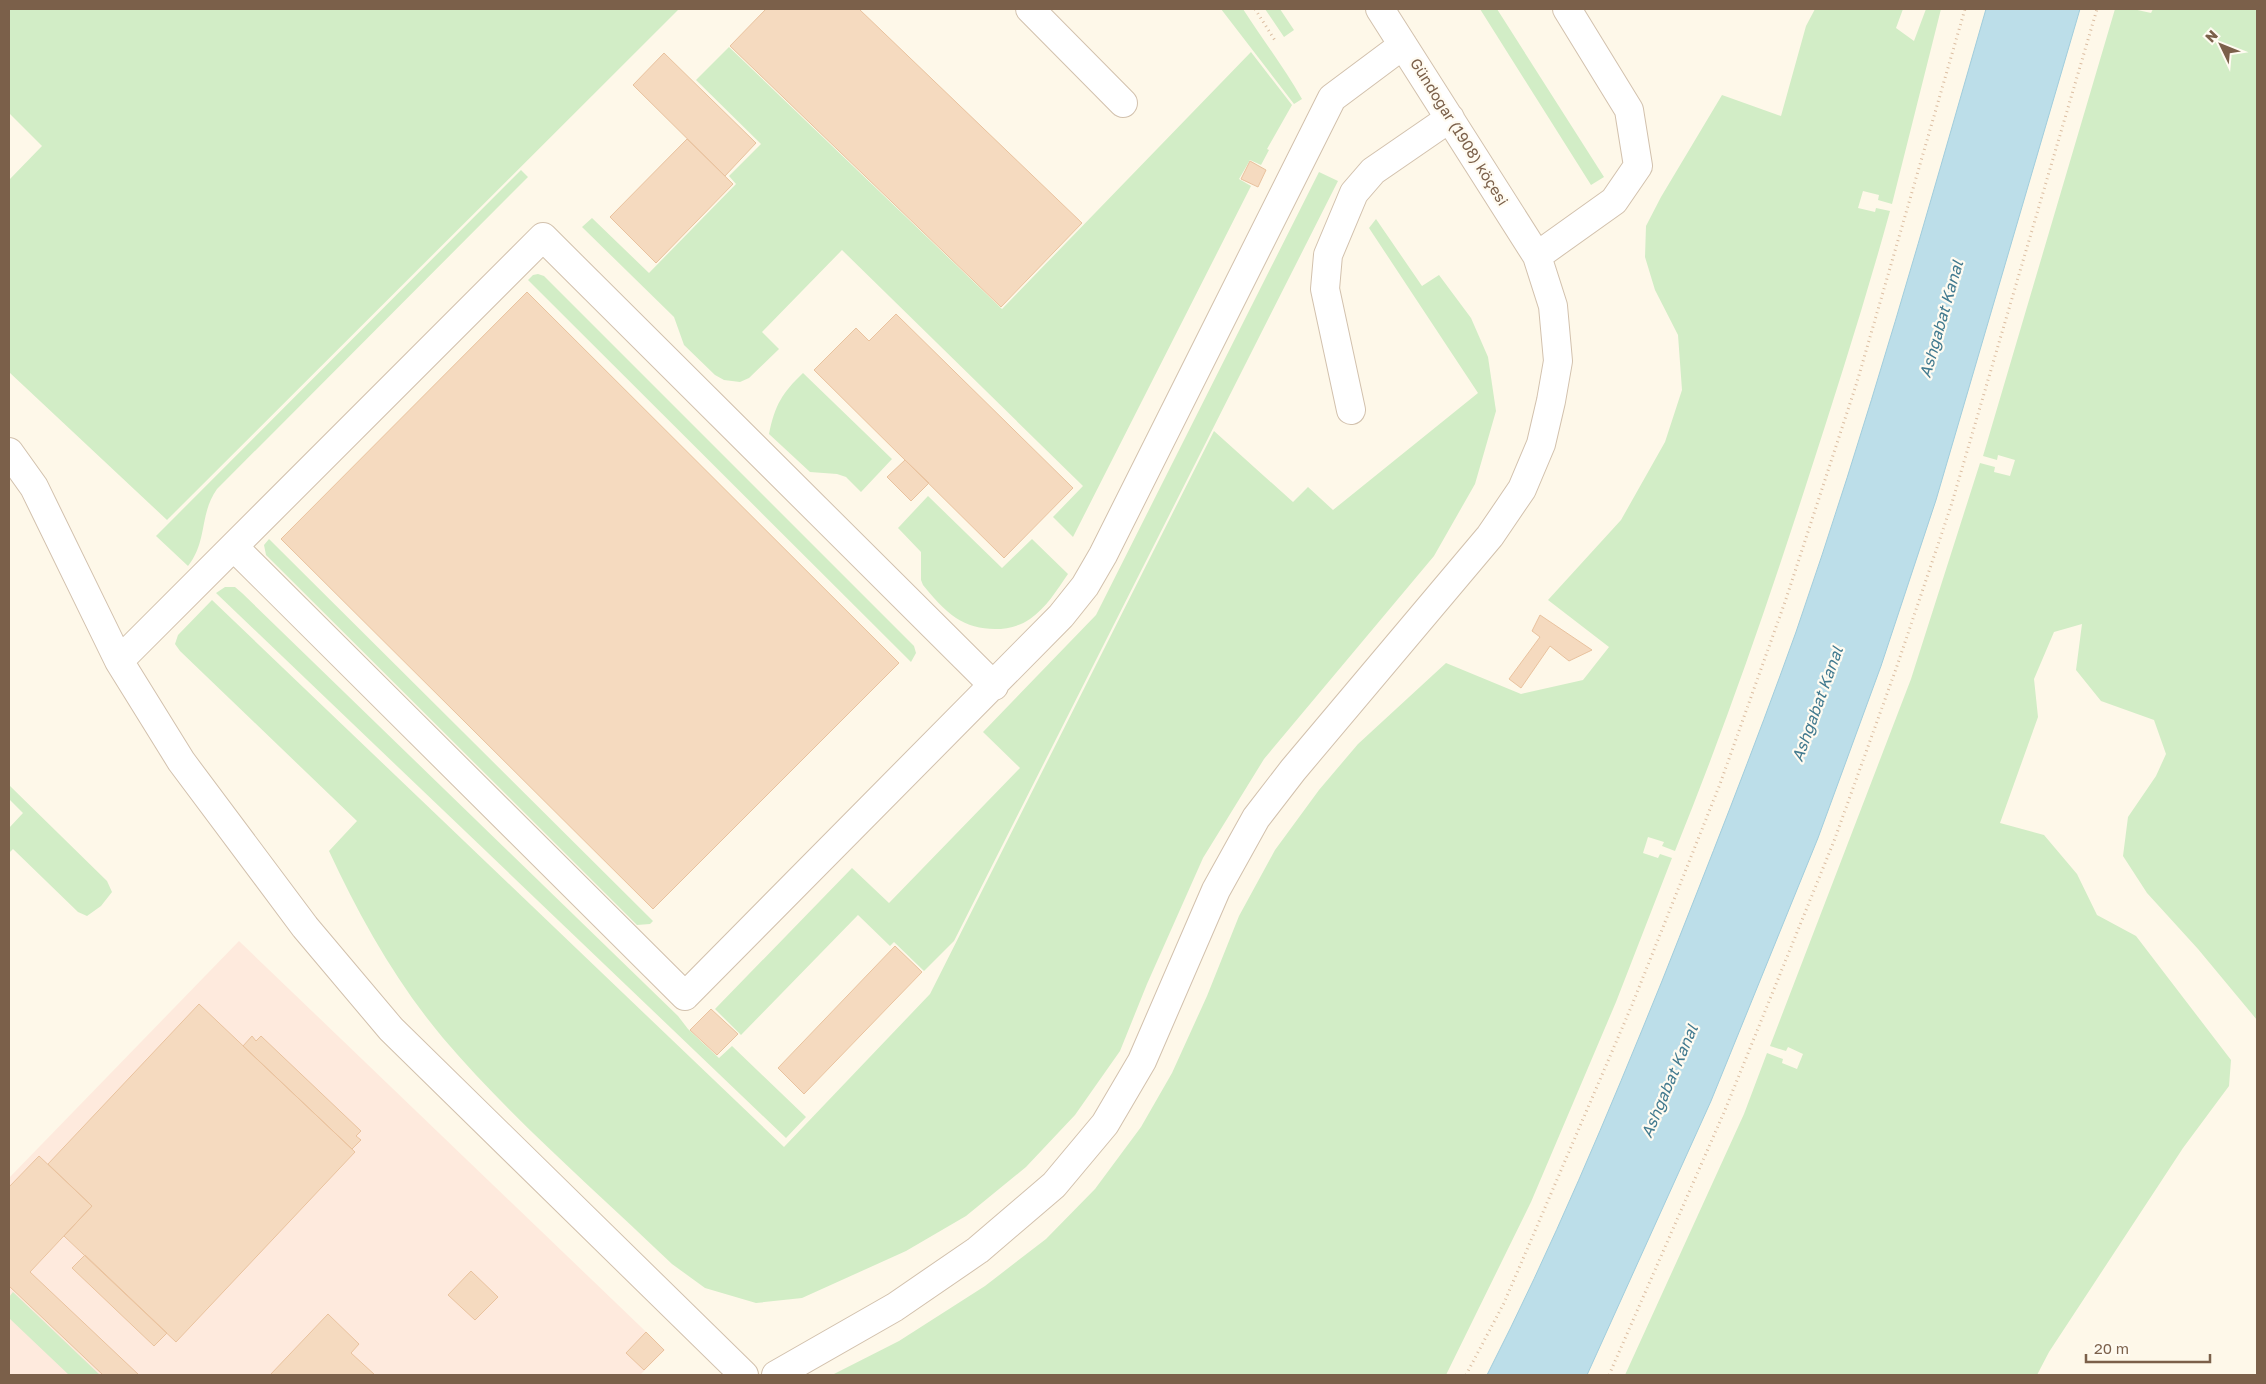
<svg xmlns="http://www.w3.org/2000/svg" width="2266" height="1384" font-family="'Golos Text',sans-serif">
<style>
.commercial{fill:#feeadd}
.green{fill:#d2edc6}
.water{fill:#bcdee9;stroke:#a1cddc}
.building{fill:#f5dabf;stroke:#e9c29e}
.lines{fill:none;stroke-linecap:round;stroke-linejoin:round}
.minor-casing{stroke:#d2c1ad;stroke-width:30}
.path{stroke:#dbbda1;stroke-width:3;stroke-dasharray:1 4;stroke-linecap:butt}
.minor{stroke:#fff;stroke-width:28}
.labels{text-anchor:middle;stroke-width:4.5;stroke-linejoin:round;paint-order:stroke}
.street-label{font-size:15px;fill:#7b604a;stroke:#fffbf1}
.water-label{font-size:16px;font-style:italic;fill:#427a8f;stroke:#fffbf1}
</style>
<rect width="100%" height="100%" fill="#fef8e9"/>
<!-- commercial -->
<path class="commercial" d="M 239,941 L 665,1350 L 640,1375 L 9,1375 L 9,1178 Z"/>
<!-- green -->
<path class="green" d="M 9,9 L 679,9 L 167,520 L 9,372 L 9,180 L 42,146 L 9,113 Z
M 1221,9 L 1243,9 C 1262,39 1284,67 1302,99 L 1294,104 Z
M 1265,9 L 1280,9 L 1294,30 L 1284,37 Z
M 1480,9 L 1497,9 L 1604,177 L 1591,185 Z
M 1815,9 L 1903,9 L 1896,28 L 1914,41 L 1926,9 L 1941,9 L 1892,204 L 1878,200 L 1879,195 L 1863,191 L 1858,208 L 1875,212 L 1876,208 L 1890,211 C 1865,302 1836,392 1807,482 C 1767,606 1724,730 1675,851 L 1662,846 L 1664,842 L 1648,837 L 1643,853 L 1658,858 L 1660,854 L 1672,858 L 1616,1002 L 1531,1202 L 1446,1375 L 832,1375 L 899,1341 L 985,1286 L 1046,1239 L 1095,1189 L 1141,1127 L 1172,1073 L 1207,996 L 1239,916 L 1275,850 L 1319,790 L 1358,744 L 1446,663 L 1521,694 L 1583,680 L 1609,647 L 1548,600 L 1621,520 L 1665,442 L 1682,390 L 1678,335 L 1655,290 L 1645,257 L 1646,226 L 1661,197 L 1722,95 L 1781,116 L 1806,26 Z
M 2115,9 L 2133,9 L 2151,13 L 2153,9 L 2257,9 L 2257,1020 L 2198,949 L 2147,893 L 2123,856 L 2128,817 L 2156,776 L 2166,754 L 2154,720 L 2101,701 L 2076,670 L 2082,624 L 2054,632 L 2034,679 L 2038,717 L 2000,823 L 2044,835 L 2077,874 L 2097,915 L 2136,936 L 2231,1060 L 2229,1086 L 2183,1148 L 2049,1352 L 2037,1375 L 1625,1375 L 1744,1114 L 1767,1053 L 1783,1059 L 1782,1063 L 1797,1069 L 1803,1054 L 1788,1047 L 1786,1051 L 1770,1046 L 1911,679 L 1980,463 L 1995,467 L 1994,472 L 2010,476 L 2015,460 L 1998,455 L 1997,460 L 1983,456 Z
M 729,47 L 1002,309 L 1251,52 L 1292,105 L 1267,149 L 1269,150 L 1261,165 L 1250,160 L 1239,179 L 1251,186 L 1073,537 L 1053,517 L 1083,486 L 842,250 L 762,332 L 779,349 L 749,378 L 740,382 L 724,380 L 715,375 L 684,345 L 674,317 L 582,227 L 592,218 L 649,273 L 736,184 L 729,176 L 761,144 L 696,80 Z
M 521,170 L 528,177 L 217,489 C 199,514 208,541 188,566 L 156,536 Z
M 1319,172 L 1338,181 L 954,941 L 924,971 L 894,942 L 890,946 L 858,915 L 741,1035 L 715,1009 L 852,868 L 889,903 L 1020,768 L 983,732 L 1096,615 Z
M 1376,219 L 1422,286 L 1439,275 L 1471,318 L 1488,357 L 1496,411 L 1475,484 L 1434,556 L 1264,759 L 1203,858 L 1147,984 L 1120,1051 L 1075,1115 L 1026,1167 L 966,1216 L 906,1251 L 802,1298 L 756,1303 L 705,1288 L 672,1264 C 595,1190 512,1119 443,1038 C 396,982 359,916 329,851 L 357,821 L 180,651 L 175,644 L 178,635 L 212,600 L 784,1147 L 930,994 L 1214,431 L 1293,502 L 1308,487 L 1333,510 L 1478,393 L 1369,228 Z
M 538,274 L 544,276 L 914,646 L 916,653 L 911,662 L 528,280 L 533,275 Z
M 803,373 L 892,459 L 861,492 L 846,477 L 837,474 L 810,472 L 769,434 C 775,405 782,393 803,373 Z
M 928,496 L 1002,568 L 1032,539 L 1068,574 C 1057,590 1046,608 1030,619 C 1010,633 977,632 956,618 C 944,610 932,596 923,585 L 921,580 L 921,552 L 898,528 Z
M 269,539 L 653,921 L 650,924 L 637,925 L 266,555 L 264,545 Z
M 225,587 L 235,587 L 242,593 L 678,1016 L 688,1029 L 719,1058 L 732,1046 L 806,1117 L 786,1138 L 216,593 Z
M 9,785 L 107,881 L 112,892 L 101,906 L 87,916 L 78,912 L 13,849 L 9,853 L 9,828 L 23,813 L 9,799 Z
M 13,1292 L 100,1375 L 69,1375 L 9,1318 L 9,1297 Z"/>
<!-- water -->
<path class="water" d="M 1986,9 L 2080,9 L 1936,500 L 1881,666 L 1818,838 L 1711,1101 L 1587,1375 L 1487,1375 C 1552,1248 1608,1114 1662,981 C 1708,865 1754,749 1796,632 C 1867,427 1926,217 1986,9 Z"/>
<!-- building -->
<path class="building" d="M 766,9 L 859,9 L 1082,223 L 1001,307 L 730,46 Z
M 664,53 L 756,143 L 725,176 L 633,85 Z
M 687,139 L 733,184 L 656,263 L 610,217 Z
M 1250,161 L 1266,170 L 1258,187 L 1241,179 Z
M 527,292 L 899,663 L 653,909 L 281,539 Z
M 896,314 L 1073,488 L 1004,558 L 814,370 L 856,328 L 869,341 Z
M 905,460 L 929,483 L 911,501 L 887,477 Z
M 1540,615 L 1592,650 L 1569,661 L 1550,646 L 1521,688 L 1509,679 L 1540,637 L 1532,631 Z
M 895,946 L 922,972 L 804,1094 L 778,1068 Z
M 199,1004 L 355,1152 L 176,1342 L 64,1236 L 92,1206 L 48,1164 Z
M 711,1009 L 738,1034 L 717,1055 L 690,1030 Z
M 252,1036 L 256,1041 L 261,1036 L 361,1131 L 356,1136 L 361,1140 L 352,1149 L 243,1046 Z
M 39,1156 L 92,1206 L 30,1272 L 139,1375 L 103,1375 L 9,1286 L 9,1187 Z
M 85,1255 L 167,1333 L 154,1346 L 72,1268 Z
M 471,1271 L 498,1297 L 475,1320 L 448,1295 Z
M 328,1314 L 359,1344 L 351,1353 L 375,1375 L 270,1375 Z
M 646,1332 L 664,1350 L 644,1370 L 626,1353 Z"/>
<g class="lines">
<defs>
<path id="minor" d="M 1030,9 L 1123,103
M 1537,256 L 1614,201 L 1638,166 L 1629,110 L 1567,9
M 1351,410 L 1325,289 L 1328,255 L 1354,193 L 1373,171 L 1450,118
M 9,452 L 34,487 L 119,661 L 181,761 L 305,927 L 391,1029 L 744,1375
M 234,547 L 685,996 L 1061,616 L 1085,586 L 1103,555 L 1332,98 L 1403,45
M 119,661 L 543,237 L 994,686
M 776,1375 L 895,1307 L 978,1250 L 1054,1185 L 1105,1124 L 1142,1061 L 1216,890 L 1256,818 L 1293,770 L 1490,536 L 1522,489 L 1541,444 L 1551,401 L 1558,361 L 1553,306 L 1537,256 L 1380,9"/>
</defs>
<!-- minor casing -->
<use href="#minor" class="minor-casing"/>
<!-- path -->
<path class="path" d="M 1255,9 L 1276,42
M 1466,1375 L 1504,1303 L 1632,1005 L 1720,784 L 1786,599 L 1857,382 L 1965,9
M 1609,1375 L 1725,1110 L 1834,841 L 1897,666 L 1951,506 L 2097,9"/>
<!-- minor -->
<use href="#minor" class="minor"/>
</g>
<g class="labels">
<!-- street labels -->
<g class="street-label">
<text transform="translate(1459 132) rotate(58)" y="5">Gündogar (1908) köçesi</text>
</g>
<!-- water labels -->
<g class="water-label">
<text transform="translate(1941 319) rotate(-74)" y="6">Ashgabat Kanal</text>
<text transform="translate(1817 704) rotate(-70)" y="6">Ashgabat Kanal</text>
<text transform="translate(1669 1081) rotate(-67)" y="6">Ashgabat Kanal</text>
</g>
</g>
<!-- border -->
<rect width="2266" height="1384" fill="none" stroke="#7b604a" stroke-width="20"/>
<!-- north arrow -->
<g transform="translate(2221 45) rotate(313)" stroke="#fffbf1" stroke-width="4" paint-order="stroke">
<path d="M0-4L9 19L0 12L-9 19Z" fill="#7b604a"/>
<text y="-8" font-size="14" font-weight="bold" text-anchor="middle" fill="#7b604a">N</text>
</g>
<!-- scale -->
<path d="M2086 1354v8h124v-8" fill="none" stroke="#7b604a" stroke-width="2.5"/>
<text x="2094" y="1354" font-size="15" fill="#7b604a" stroke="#fffbf1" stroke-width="4" paint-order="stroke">20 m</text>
</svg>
